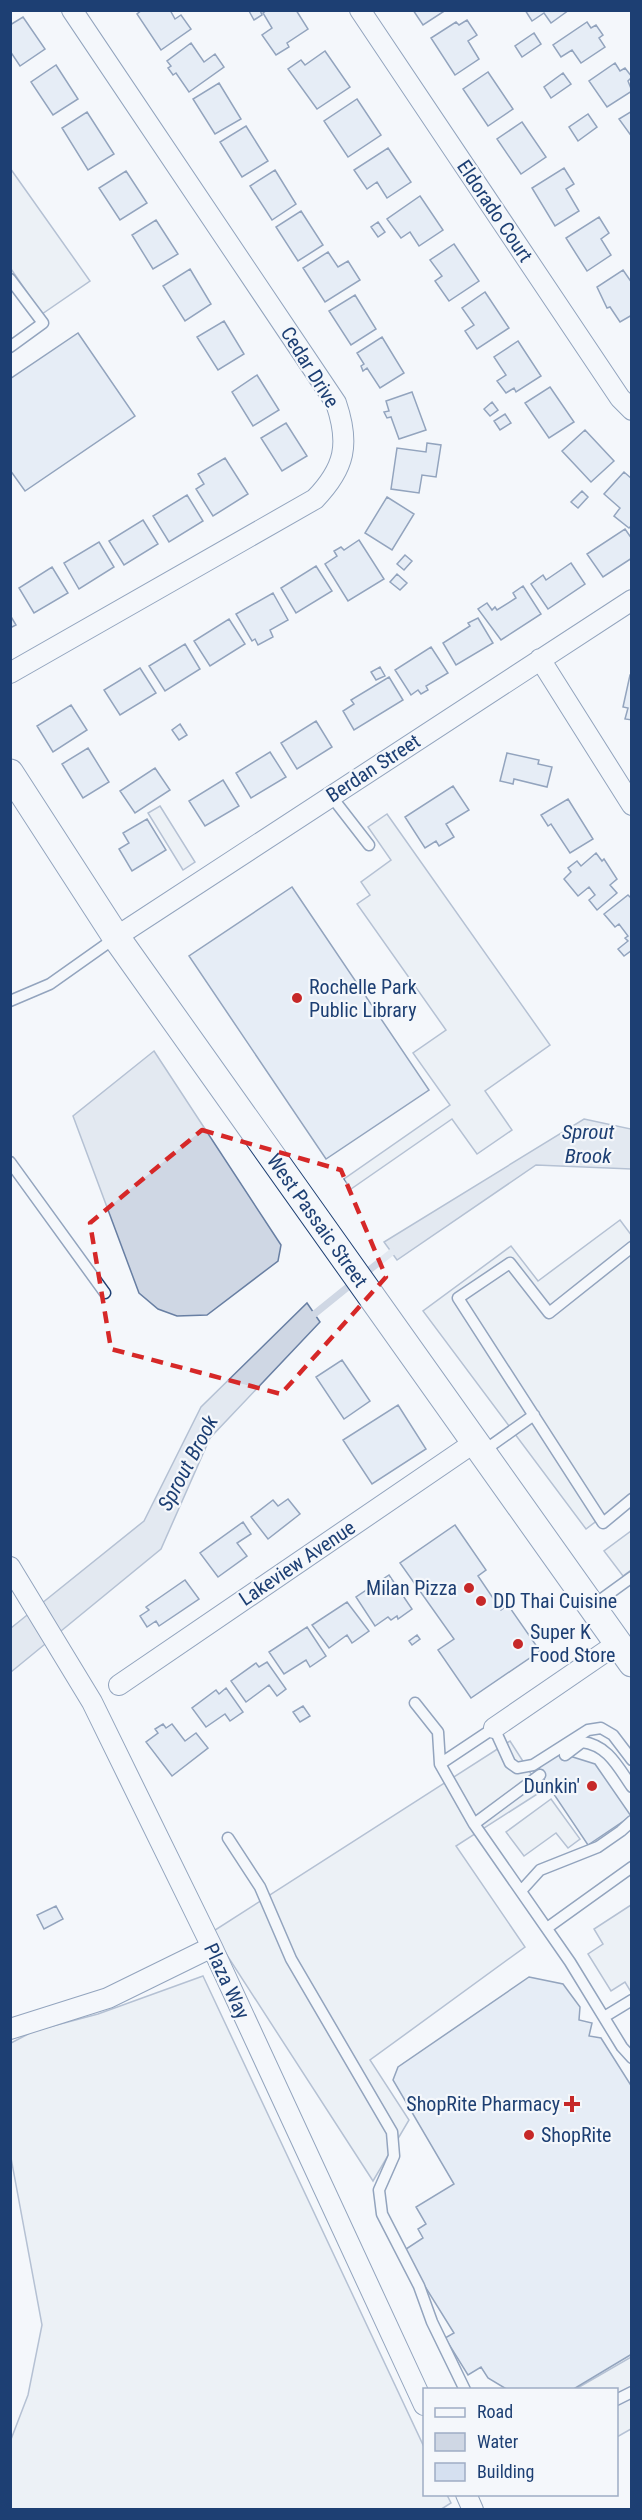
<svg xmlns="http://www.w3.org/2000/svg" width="642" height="2520" font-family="'Roboto Condensed',sans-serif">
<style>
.parking{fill:#e3e8f0;stroke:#687fa3;stroke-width:1.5}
.water{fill:#cfd7e4;stroke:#687fa3;stroke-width:1.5}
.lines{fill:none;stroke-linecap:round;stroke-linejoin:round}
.stream{stroke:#cfd7e4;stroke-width:7}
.building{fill:#d5e0f0;stroke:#1d3f73;stroke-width:1.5}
.service-casing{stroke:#1d3f73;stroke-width:13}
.minor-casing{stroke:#1d3f73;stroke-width:22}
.secondary-casing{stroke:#1d3f73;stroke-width:29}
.service{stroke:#f4f7fb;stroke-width:10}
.minor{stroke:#f4f7fb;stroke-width:20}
.secondary{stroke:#f4f7fb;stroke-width:27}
.marked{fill:none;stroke:#d62828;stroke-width:4.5;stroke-dasharray:12 8;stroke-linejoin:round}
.poi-dot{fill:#c62828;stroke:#f4f7fb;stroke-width:2}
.labels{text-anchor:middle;stroke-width:4.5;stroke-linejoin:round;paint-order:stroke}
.street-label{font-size:20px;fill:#1d3f73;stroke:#f4f7fb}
.poi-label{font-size:20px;fill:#1d3f73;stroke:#f4f7fb;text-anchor:start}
.water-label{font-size:21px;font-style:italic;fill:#1d3f73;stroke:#f4f7fb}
</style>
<rect width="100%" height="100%" fill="#f4f7fb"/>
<!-- parking -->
<path class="parking" d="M 10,168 L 90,281 L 42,314 L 11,269 Z
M 160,806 L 195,862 L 183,870 L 148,813 Z
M 387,814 L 550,1045 L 485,1091 L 512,1130 L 477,1154 L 452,1119 L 351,1189 L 344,1179 L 450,1105 L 413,1053 L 446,1030 L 357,904 L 370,895 L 361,882 L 391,860 L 368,827 Z
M 620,1220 L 632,1236 L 631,1495 L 586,1529 L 423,1311 L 511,1246 L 538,1281 Z
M 631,1531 L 631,1570 L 623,1576 L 604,1551 Z
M 510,1741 L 542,1791 L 456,1846 L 525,1947 L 370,2060 L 409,2120 L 373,2181 L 212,1932 Z
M 551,1799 L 580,1839 L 568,1848 L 556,1833 L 524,1856 L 506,1832 Z
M 631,1905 L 631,1992 L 625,1982 L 611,1991 L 588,1954 L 603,1944 L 594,1929 Z
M 203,1976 L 424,2447 L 424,2494 L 447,2495 L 451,2503 L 440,2510 L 11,2509 L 10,2442 L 28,2395 L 42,2325 L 11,2158 L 11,2043 L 34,2031 L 98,2014 Z
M 631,2357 L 631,2429 L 617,2437 L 616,2390 L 574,2390 Z"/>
<!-- water -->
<path class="water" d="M 154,1051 L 281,1245 L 278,1261 L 207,1315 L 177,1316 L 158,1309 L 139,1293 L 73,1116 Z
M 584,1119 L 631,1129 L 631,1169 L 536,1165 L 397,1260 L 384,1242 Z
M 307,1303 L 320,1322 L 210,1438 L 161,1549 L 11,1672 L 11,1628 L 144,1521 L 201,1407 Z"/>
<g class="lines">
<!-- stream -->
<path class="stream" d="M 363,1275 L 392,1252
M 307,1320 L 354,1282"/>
</g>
<!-- building -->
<path class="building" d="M 142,10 L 170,10 L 175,19 L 181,15 L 191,29 L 161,50 L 137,14 Z
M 260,10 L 262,15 L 254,20 L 249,11 Z
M 267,10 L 296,10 L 308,29 L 287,43 L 289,47 L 276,55 L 262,35 L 272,28 L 263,13 Z
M 413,10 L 446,10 L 423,25 Z
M 525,10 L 569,10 L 551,23 L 544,13 L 532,21 Z
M 23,17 L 45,49 L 20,66 L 10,51 L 10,25 Z
M 467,20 L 477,35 L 468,41 L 479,59 L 455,75 L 431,38 L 456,22 L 459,25 Z
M 587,22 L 591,28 L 596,25 L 603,35 L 599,38 L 605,47 L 581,63 L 572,50 L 561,57 L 553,45 Z
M 534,33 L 541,44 L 522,57 L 515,46 Z
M 191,43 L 204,62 L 215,54 L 224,67 L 189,92 L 176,73 L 173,75 L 168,68 L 171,66 L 167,61 Z
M 325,51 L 350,87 L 317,109 L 288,69 L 301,60 L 305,65 Z
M 615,63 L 620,71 L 625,68 L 632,77 L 628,81 L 632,91 L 607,107 L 589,81 Z
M 56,65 L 78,99 L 53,115 L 31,82 Z
M 488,72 L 513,109 L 488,126 L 463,89 Z
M 563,73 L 571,84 L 551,98 L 544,87 Z
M 219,83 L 241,119 L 215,134 L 193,99 Z
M 357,99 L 381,135 L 348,157 L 324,121 Z
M 632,111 L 632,137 L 619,119 Z
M 87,112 L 114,154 L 88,170 L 62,128 Z
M 588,114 L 597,127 L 578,141 L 569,127 Z
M 522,122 L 546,157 L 521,174 L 497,139 Z
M 246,126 L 268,161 L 242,177 L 220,142 Z
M 388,148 L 411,182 L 387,198 L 377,182 L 367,189 L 354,170 Z
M 564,168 L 574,184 L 566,189 L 579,211 L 555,226 L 532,188 Z
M 275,170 L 296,204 L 272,220 L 250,186 Z
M 126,171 L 147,203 L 120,220 L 99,188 Z
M 420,196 L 443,230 L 419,246 L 410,232 L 401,238 L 387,219 Z
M 301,211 L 323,245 L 298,261 L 276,227 Z
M 599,217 L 609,233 L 601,239 L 611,255 L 587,271 L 566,238 Z
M 156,220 L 178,254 L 153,269 L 132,235 Z
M 378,222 L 385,232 L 378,237 L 371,227 Z
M 454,244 L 479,281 L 449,301 L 435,281 L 442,276 L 430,260 Z
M 328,252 L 338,267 L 348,261 L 360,280 L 325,302 L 303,268 Z
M 190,269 L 211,304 L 185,321 L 163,286 Z
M 623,270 L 632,283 L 632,315 L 620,322 L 610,307 L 607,308 L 597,287 Z
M 485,292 L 509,328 L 477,349 L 465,331 L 474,325 L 462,308 Z
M 355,295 L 376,329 L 351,345 L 329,311 Z
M 224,321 L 244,354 L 218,370 L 197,337 Z
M 78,333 L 135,416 L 25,491 L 10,470 L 10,379 Z
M 382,337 L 404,373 L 380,388 L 367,368 L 363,371 L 361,366 L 364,364 L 357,353 Z
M 518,341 L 541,376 L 516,392 L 514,388 L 506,393 L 497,381 L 506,375 L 494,357 Z
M 257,375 L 279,410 L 253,426 L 232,392 Z
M 550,387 L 574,422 L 549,438 L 525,403 Z
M 412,392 L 426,430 L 399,439 L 391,417 L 387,418 L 384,412 L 389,411 L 386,401 Z
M 492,402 L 498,410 L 490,416 L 484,409 Z
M 505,414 L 511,423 L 500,430 L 494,421 Z
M 286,423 L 307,456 L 282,471 L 261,438 Z
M 585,430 L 614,461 L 591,482 L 562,451 Z
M 427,443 L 441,445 L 436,477 L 422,475 L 419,493 L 391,489 L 397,448 L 426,452 Z
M 225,458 L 248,494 L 213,516 L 196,489 L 204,484 L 198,474 Z
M 624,472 L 632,479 L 632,525 L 629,528 L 614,516 L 620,508 L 604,494 Z
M 582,491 L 588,497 L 578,508 L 571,502 Z
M 187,495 L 203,521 L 169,542 L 153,516 Z
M 387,497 L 414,514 L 392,550 L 365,533 Z
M 143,520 L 158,544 L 124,565 L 109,541 Z
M 625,529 L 632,539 L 632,558 L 603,577 L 587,554 Z
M 359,540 L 384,579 L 348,601 L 325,564 L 337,556 L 334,551 L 341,547 L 344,550 Z
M 99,542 L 114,567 L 79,589 L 64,563 Z
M 405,555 L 412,561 L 404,570 L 397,564 Z
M 571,563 L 585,584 L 548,609 L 531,584 L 543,575 L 546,580 Z
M 316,566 L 332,591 L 296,613 L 281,588 Z
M 52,567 L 68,593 L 34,613 L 19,588 Z
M 397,574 L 407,583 L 400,590 L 390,582 Z
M 523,586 L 541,614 L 501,640 L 478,609 L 487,603 L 492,610 L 495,607 L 497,610 L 516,598 L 513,593 Z
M 273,593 L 288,620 L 270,630 L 273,637 L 258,645 L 255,639 L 252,641 L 236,614 Z
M 10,615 L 16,625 L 10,628 Z
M 478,618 L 493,643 L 456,665 L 443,643 L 470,626 L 468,623 Z
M 229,619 L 245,644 L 210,666 L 194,641 Z
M 185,644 L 200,669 L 165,691 L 149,666 Z
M 431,647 L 448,673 L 426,686 L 428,690 L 421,694 L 418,690 L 411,695 L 395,670 Z
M 380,667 L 385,676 L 376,680 L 371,672 Z
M 140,668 L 156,693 L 120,715 L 104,690 Z
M 630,675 L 632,675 L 632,720 L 625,719 L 628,708 L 623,707 Z
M 389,677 L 403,700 L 354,730 L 343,711 L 354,704 L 351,700 Z
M 71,705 L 87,730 L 53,752 L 37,726 Z
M 316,721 L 332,747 L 297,769 L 281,743 Z
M 180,724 L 187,735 L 179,740 L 172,730 Z
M 88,748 L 109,782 L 83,798 L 62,764 Z
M 270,752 L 286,777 L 251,798 L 236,773 Z
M 507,753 L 539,760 L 538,764 L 552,767 L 547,787 L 514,779 L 513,784 L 500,781 Z
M 155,768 L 170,790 L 135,813 L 120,791 Z
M 223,780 L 239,806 L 205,826 L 189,801 Z
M 453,786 L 469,810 L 446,824 L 454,837 L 439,846 L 436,841 L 425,848 L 405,817 Z
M 568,799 L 593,839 L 570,853 L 551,824 L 548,826 L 541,815 Z
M 147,819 L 166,850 L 132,871 L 119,849 L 129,843 L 123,833 Z
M 596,853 L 602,861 L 604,859 L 617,879 L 610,885 L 617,893 L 597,910 L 589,900 L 595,895 L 589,887 L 578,896 L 564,879 L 571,872 L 568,868 L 577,861 L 581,866 Z
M 292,887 L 429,1090 L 326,1159 L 189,956 Z
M 628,895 L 632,899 L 632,950 L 624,956 L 618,949 L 628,941 L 625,938 L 628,936 L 619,924 L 615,927 L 604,914 Z
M 342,1360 L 370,1401 L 344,1419 L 316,1377 Z
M 398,1405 L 426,1449 L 372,1484 L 343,1440 Z
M 288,1499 L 300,1514 L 268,1539 L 251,1517 L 273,1500 L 278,1506 Z
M 243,1522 L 251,1534 L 237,1543 L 247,1556 L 218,1577 L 200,1553 Z
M 455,1525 L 486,1570 L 478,1576 L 501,1610 L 508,1605 L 540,1651 L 471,1698 L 438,1650 L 454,1639 L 400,1563 Z
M 389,1575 L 412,1609 L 398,1619 L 397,1616 L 391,1620 L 388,1617 L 375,1626 L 356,1597 Z
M 185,1580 L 199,1599 L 159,1626 L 156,1621 L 147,1627 L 140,1616 L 149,1610 L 146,1607 Z
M 347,1602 L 369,1631 L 352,1643 L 347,1635 L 329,1648 L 312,1625 Z
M 307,1627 L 326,1656 L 310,1667 L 306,1660 L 284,1674 L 269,1652 Z
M 417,1635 L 420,1639 L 412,1645 L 409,1641 Z
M 267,1662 L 286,1689 L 277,1696 L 269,1685 L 246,1702 L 231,1681 L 256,1663 L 259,1667 Z
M 226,1688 L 243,1712 L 230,1721 L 225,1714 L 206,1727 L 192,1708 L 216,1690 L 219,1694 Z
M 303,1706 L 310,1716 L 300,1722 L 293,1712 Z
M 163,1724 L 166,1728 L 172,1724 L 185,1741 L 196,1733 L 208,1748 L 172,1776 L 146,1742 L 158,1733 L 155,1729 Z
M 560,1753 L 595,1764 L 631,1816 L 588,1845 L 537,1769 Z
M 56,1906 L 63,1919 L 44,1929 L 37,1915 Z
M 529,1977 L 563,1984 L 580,2007 L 579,2020 L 592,2023 L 589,2036 L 601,2038 L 632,2087 L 632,2354 L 572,2390 L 508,2390 L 488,2378 L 481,2367 L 468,2375 L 445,2338 L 454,2333 L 403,2251 L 423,2238 L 418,2229 L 426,2224 L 416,2207 L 454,2184 L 393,2080 L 398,2067 Z"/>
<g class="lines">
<defs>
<path id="service" d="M 10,279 L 43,323 L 10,347
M 331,796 L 369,845
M 10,1001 L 50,984 L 115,938
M 10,1162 L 105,1293
M 632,1247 L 549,1313 L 510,1263 L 458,1298 L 603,1523 L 632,1499
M 482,1452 L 534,1415
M 592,1606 L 632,1577
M 415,1703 L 438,1732 L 440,1764 L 474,1824 L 570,1962 L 622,2047 L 632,2058
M 565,1755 L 582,1742 C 608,1745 618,1767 632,1787
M 440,1764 L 494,1728 L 510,1763 L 517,1768 L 533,1765 L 588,1730 L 601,1728 L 613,1735 L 632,1760
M 474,1824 L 540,1775
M 228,1838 L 260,1887 L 291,1959 L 392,2132 L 394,2156 L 379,2190 L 382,2214 L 419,2286 L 432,2322 L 465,2390
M 521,1891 L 540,1870 L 598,1847 L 621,1831 L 632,1821
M 547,1928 L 632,1867
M 604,2017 L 632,2000
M 616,2400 L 632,2392"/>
<path id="minor" d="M 360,10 L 620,398 L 632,410
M 540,659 L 632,805
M 10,673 L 315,499 C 345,468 350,444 336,403 L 72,10
M 116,937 L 632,600
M 10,1567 L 92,1702 L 212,1947 L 424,2405
M 119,1685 L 475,1442
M 494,1728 L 618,1643
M 10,2029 L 108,1998 L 212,1947
M 466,2494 L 473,2510"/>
<g id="secondary">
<path id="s1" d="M 10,773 L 116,937 L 632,1663"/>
</g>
</defs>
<!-- service casing -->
<use href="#service" class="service-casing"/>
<!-- minor casing -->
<use href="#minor" class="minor-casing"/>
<!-- secondary casing -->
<use href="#secondary" class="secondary-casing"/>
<!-- service -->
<use href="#service" class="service"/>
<!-- minor -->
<use href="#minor" class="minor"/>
<!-- secondary -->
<use href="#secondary" class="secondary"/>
</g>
<!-- marked area -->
<path d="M0 0H642V2520H0ZM 202,1130 L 341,1170 L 386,1277 L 281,1394 L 111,1349 L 90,1223 Z" fill="#f4f7fb" fill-opacity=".55" fill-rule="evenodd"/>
<path class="marked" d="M 202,1130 L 341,1170 L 386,1277 L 281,1394 L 111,1349 L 90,1223 Z"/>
<!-- markers -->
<g class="poi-dot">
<circle cx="297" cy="998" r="6"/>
<circle cx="469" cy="1588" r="6"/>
<circle cx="481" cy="1601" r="6"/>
<circle cx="518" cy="1644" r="6"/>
<circle cx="592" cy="1786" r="6"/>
<path d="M569 2095h6v6h6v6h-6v6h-6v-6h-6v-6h6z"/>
<circle cx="529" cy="2135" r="6"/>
</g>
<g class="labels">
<!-- street labels -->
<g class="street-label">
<text transform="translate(495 211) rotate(56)" y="7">Eldorado Court</text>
<text transform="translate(310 367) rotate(58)" y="7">Cedar Drive</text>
<text transform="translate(373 768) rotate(-33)" y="7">Berdan Street</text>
<text dy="7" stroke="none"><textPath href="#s1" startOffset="543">West Passaic Street</textPath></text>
<text transform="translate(297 1563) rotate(-34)" y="7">Lakeview Avenue</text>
<text transform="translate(227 1981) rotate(65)" y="7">Plaza Way</text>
</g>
<!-- poi labels -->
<g class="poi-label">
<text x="309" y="994">Rochelle Park<tspan x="309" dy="23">Public Library</tspan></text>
<text x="457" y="1595" text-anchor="end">Milan Pizza</text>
<text x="493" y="1608">DD Thai Cuisine</text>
<text x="530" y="1639">Super K<tspan x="530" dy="23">Food Store</tspan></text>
<text x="580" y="1793" text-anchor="end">Dunkin'</text>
<text x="560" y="2111" text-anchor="end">ShopRite Pharmacy</text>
<text x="541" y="2142">ShopRite</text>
</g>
<!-- water labels -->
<g class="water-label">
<text x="588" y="1139">Sprout<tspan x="588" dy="24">Brook</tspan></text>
<text transform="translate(188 1463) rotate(-62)" y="7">Sprout Brook</text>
</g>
</g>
<!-- border -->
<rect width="642" height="2520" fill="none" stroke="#1d3f73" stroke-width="24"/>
<!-- legend -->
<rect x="423" y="2388" width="195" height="108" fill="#f4f7fb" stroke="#9eadc5" stroke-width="1.5"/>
<rect x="435" y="2408" width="30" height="9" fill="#f4f7fb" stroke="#9eadc5" stroke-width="1.5"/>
<text x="477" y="2418" font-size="18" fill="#1d3f73">Road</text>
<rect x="435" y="2433" width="30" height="18" fill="#cfd7e4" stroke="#9eadc5" stroke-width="1.5"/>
<text x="477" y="2448" font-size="18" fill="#1d3f73">Water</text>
<rect x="435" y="2463" width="30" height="18" fill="#d5e0f0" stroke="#9eadc5" stroke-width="1.5"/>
<text x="477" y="2478" font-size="18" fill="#1d3f73">Building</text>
</svg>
